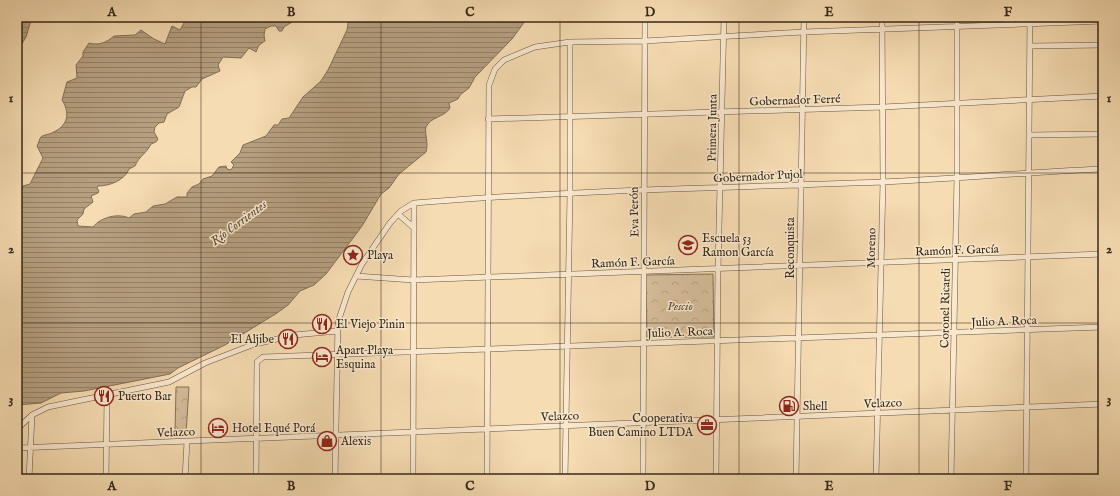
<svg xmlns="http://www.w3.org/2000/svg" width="1120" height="496" font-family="'IM FELL English',serif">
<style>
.park{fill:url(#park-crowns);stroke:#86725a}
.water{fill:url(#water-rules);stroke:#826f57}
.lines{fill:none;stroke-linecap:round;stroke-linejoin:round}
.minor-casing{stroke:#665540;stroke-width:6}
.minor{stroke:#f9e8ce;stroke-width:5}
.grid{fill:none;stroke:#36281a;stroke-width:1;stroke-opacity:0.55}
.labels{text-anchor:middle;stroke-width:3;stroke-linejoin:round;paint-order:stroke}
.street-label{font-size:12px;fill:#36281a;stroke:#f9e8ce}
.poi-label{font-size:12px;fill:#36281a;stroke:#f9e8ce;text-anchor:start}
.park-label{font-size:12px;font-style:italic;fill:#5e4d3a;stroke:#f9e8ce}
.water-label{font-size:13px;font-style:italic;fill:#5c4c38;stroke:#f9e8ce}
.neatline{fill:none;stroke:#36281a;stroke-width:1.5}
.grid-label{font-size:13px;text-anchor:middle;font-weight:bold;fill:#36281a}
</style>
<defs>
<pattern id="park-crowns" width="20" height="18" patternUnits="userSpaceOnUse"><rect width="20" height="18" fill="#d5bd99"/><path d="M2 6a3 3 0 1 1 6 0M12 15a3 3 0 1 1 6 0" fill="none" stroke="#b7a283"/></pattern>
<pattern id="water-rules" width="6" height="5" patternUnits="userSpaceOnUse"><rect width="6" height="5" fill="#b59f7f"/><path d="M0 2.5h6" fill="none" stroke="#948267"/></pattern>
</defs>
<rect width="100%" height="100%" fill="#f6dcb3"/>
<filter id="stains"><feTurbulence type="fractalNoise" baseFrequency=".005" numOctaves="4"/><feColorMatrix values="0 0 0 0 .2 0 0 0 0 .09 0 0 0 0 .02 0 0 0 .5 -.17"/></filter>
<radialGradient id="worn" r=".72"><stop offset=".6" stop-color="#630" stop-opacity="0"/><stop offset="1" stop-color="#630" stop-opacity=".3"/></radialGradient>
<!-- park -->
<path class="park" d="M 713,274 L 714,337 L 647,337 L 646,275 Z
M 176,387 L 189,387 L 186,434 L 175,433 Z"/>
<!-- water -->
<path class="water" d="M 17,17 L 32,17 L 26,37 L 20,47 L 21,57 L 17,64 Z
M 181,17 L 294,17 L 292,22 L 284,27 L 282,31 L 279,31 L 276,26 L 271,26 L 265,29 L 264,35 L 265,41 L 259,45 L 256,52 L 249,48 L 241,58 L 223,57 L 218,65 L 220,71 L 202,79 L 196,87 L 192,87 L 185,91 L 179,107 L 167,114 L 164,122 L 159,123 L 155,127 L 154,132 L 158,139 L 156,142 L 151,144 C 147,153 139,156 135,166 L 129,169 C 125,180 110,186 98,186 L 97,188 L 99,191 L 98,193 L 91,196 L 93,202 L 84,209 L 83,214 L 77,220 L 78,226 L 93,227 C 101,217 118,213 129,218 L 134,214 L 146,212 L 153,206 L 165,204 L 177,197 L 187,197 L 187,193 L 192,187 L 199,184 L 203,179 L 212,176 L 219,167 L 226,166 L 227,169 L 231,170 L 234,165 L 231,162 L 240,153 L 243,145 L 266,136 L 274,125 L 278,125 L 282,119 L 289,118 L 303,97 L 321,81 L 328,70 L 347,30 L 349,17 L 528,17 L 512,39 L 475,77 L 469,88 L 460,95 L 458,99 L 449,103 L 450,108 C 445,117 430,117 426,127 C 424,132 429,143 426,152 L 399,174 L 389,188 L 381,194 L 362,226 L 326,274 L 314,285 L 300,291 L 288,305 L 277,313 L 225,345 L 178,368 L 170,374 L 84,391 L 61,393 L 41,403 L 17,405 L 17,193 L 21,192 L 23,186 L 30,184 L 43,158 L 37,146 C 39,143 39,139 41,137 C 43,135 46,135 49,134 C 66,128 72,116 62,100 L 67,82 L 77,78 L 76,65 L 83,56 L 83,52 L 89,43 C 99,46 107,42 114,36 L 135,35 L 141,30 L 154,39 L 165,44 L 172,26 L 180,30 L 184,23 L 184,18 Z"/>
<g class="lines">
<defs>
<path id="minor" d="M 1030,46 L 1103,45
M 488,119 L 883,107 L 1103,96
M 1029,135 L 1103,134
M 398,214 L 414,228
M 1103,249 L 1103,279
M 356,276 L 413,280 L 1103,254
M 17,429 L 32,415 L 48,407 L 169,382 L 205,363 L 252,345 L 294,335 L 338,331
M 17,448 L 1103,404
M 29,479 L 32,415
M 106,479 L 107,395
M 185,479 L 187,441
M 256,479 L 257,362 L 263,357 L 1103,327
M 335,479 L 338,322 L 348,292 L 362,264 L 390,223 L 401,211 L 414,203 C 570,190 726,188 882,182 C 955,179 1029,172 1103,169
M 413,479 L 414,203
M 487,479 L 489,85 L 495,69 L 504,60 L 535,47 L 570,42 L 644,41 L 804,32 L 1103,21
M 565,479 L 570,193 L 570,42
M 643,479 L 645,17
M 716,479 L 718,269 L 724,17
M 796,479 L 804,17
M 876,479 L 883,182 L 882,17
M 951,479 L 957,177 L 957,17
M 1026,479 L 1030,17"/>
</defs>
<!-- minor casing -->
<use href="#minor" class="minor-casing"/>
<!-- minor -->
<use href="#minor" class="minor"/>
</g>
<!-- grid -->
<path class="grid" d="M 201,17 L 201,479M 381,17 L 381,479M 560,17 L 560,479M 739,17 L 739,479M 919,17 L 919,479M 17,173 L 1103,173M 17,323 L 1103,323"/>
<!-- icons -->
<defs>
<symbol id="school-ring" viewBox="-11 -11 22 22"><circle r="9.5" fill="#f9e8ce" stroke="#8f2418" stroke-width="1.5"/><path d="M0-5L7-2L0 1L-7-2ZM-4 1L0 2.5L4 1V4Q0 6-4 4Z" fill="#8f2418"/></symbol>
<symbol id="sight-ring" viewBox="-11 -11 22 22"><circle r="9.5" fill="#f9e8ce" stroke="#8f2418" stroke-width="1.5"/><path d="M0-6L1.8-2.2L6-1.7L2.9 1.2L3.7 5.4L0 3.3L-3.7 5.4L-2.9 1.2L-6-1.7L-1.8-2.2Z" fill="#8f2418"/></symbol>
<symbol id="restaurant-ring" viewBox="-11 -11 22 22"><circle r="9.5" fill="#f9e8ce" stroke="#8f2418" stroke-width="1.5"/><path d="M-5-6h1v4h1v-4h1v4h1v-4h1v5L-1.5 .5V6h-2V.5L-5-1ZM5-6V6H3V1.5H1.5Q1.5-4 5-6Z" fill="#8f2418"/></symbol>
<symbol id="hotel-ring" viewBox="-11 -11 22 22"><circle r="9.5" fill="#f9e8ce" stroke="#8f2418" stroke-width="1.5"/><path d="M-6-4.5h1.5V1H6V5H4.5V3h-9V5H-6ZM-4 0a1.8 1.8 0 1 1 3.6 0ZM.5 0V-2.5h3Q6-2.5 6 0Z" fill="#8f2418"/></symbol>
<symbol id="fuel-ring" viewBox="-11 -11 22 22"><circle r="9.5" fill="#f9e8ce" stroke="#8f2418" stroke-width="1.5"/><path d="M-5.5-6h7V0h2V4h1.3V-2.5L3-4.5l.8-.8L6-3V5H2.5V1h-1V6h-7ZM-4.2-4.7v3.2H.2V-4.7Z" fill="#8f2418"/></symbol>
<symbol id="office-ring" viewBox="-11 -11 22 22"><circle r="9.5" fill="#f9e8ce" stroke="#8f2418" stroke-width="1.5"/><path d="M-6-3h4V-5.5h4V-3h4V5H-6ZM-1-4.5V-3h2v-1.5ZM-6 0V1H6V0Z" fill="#8f2418"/></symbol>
<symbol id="shop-ring" viewBox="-11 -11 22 22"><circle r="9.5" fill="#f9e8ce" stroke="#8f2418" stroke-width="1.5"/><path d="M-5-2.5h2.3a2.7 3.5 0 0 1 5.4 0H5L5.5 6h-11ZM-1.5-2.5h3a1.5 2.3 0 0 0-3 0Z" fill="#8f2418"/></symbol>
</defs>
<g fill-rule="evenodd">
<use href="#school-ring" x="677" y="234" width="22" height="22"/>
<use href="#sight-ring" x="342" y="244" width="22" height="22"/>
<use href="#restaurant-ring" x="311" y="313" width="22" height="22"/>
<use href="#restaurant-ring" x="277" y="328" width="22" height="22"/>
<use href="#hotel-ring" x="311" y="346" width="22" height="22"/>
<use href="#restaurant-ring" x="93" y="385" width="22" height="22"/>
<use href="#fuel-ring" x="778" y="395" width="22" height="22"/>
<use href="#office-ring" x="696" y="414" width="22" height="22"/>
<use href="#hotel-ring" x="207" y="417" width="22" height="22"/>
<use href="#shop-ring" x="316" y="430" width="22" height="22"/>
</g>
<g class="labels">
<!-- street labels -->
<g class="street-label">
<text transform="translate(795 100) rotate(-2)" y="4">Gobernador Ferré</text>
<text transform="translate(712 128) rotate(-89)" y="4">Primera Junta</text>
<text transform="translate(758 176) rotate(-3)" y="4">Gobernador Pujol</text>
<text transform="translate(634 212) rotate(-91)" y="4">Eva Perón</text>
<text transform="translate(790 248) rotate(-90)" y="4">Reconquista</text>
<text transform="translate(871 248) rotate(-89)" y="4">Moreno</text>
<text transform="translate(957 250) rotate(-2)" y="4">Ramón F. García</text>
<text transform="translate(633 262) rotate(-2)" y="4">Ramón F. García</text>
<text transform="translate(945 308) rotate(-89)" y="4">Coronel Ricardi</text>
<text transform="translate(1004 321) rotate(-2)" y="4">Julio A. Roca</text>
<text transform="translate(680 332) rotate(-2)" y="4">Julio A. Roca</text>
<text transform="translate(883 403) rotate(-2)" y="4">Velazco</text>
<text transform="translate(560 416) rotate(-2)" y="4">Velazco</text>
<text transform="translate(176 432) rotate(-2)" y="4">Velazco</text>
</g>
<!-- poi labels -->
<g class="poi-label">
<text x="702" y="242">Escuela 53<tspan x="702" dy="14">Ramon García</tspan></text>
<text x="367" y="259">Playa</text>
<text x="336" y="328">El Viejo Pinin</text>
<text x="274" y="343" text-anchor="end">El Aljibe</text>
<text x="336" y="354">Apart Playa<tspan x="336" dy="14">Esquina</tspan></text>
<text x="118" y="400">Puerto Bar</text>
<text x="803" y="410">Shell</text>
<text x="693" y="422" text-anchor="end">Cooperativa<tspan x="693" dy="14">Buen Camino LTDA</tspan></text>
<text x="232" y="432">Hotel Equé Porá</text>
<text x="341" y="445">Alexis</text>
</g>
<!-- park labels -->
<g class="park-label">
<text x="680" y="310">Pescio</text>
</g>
<!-- water labels -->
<g class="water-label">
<text transform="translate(238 222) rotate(-37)" y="5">Río Corrientes</text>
</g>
</g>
<!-- margin -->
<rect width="1120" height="496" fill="none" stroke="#f6dcb3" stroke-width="44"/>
<rect x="22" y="22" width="1076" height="452" class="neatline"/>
<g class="grid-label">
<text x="112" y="16">A</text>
<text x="291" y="16">B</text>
<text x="470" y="16">C</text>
<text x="650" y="16">D</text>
<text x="829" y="16">E</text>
<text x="1008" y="16">F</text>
<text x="11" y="102">1</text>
<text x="1109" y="102">1</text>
<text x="11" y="253">2</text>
<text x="1109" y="253">2</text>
<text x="11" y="403">3</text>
<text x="1109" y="403">3</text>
<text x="112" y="490">A</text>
<text x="291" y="490">B</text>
<text x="470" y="490">C</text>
<text x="650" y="490">D</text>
<text x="829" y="490">E</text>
<text x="1008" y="490">F</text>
</g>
<rect width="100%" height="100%" filter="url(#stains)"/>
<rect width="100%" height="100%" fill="url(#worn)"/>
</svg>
